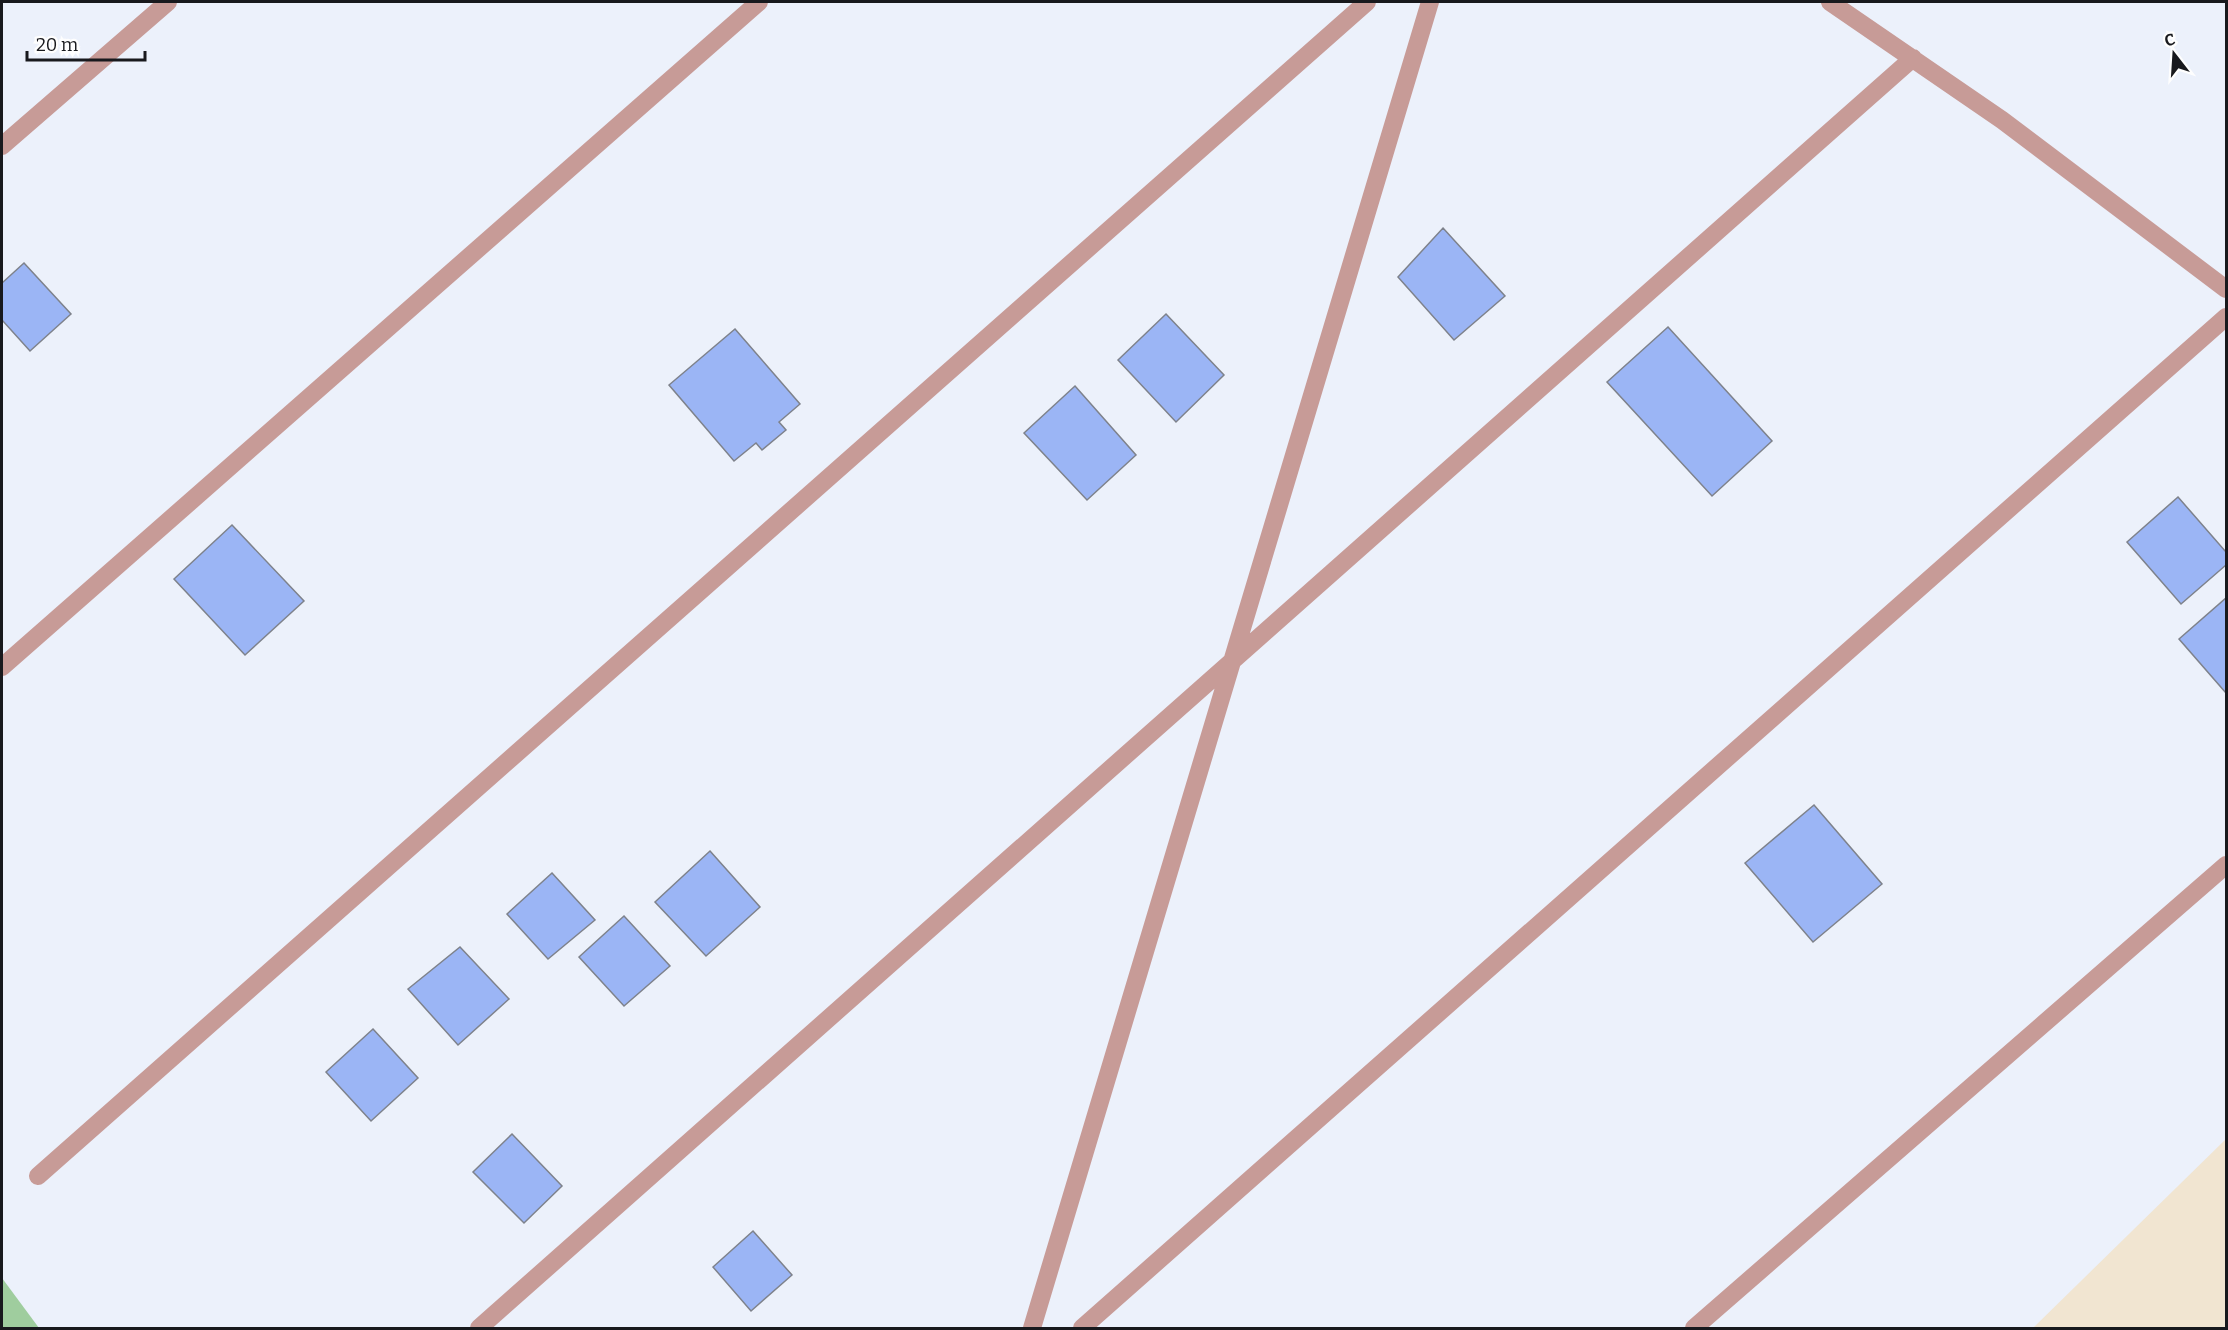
<svg xmlns="http://www.w3.org/2000/svg" width="2228" height="1330" font-family="Bitter,serif">
<style>
.education{fill:#f1e5d1}
.green{fill:#9fcd9e}
.building{fill:#9bb5f5;stroke:#7e828b;stroke-width:1.5}
.lines{fill:none;stroke-linecap:round;stroke-linejoin:round}
.minor{stroke:#c79b97;stroke-width:18}
</style>
<rect width="100%" height="100%" fill="#ecf1fb"/>
<!-- education -->
<path class="education" d="M 2226,1139 L 2226,1328 L 2033,1328 Z"/>
<!-- green -->
<path class="green" d="M 2,1278 L 39,1328 L 2,1328 Z"/>
<!-- building -->
<path class="building" d="M 1443,228 L 1505,296 L 1454,340 L 1398,277 Z
M 24,263 L 71,314 L 30,351 L 2,320 L 2,283 Z
M 1166,314 L 1224,375 L 1176,422 L 1118,360 Z
M 1668,327 L 1772,441 L 1712,496 L 1607,382 Z
M 735,329 L 800,404 L 779,422 L 786,430 L 762,450 L 756,443 L 734,461 L 669,385 Z
M 1075,386 L 1136,455 L 1087,500 L 1024,433 Z
M 2178,497 L 2226,552 L 2226,565 L 2181,604 L 2127,542 Z
M 232,525 L 304,601 L 245,655 L 174,579 Z
M 2226,598 L 2226,693 L 2179,639 Z
M 1814,805 L 1882,884 L 1813,942 L 1745,863 Z
M 710,851 L 760,907 L 706,956 L 655,902 Z
M 552,873 L 595,920 L 548,959 L 507,914 Z
M 624,916 L 670,966 L 624,1006 L 579,957 Z
M 460,947 L 509,999 L 458,1045 L 408,989 Z
M 373,1029 L 418,1078 L 371,1121 L 326,1072 Z
M 512,1134 L 562,1186 L 524,1223 L 473,1172 Z
M 753,1231 L 792,1275 L 751,1311 L 713,1267 Z"/>
<g class="lines">
<!-- minor -->
<path class="minor" d="M 1830,2 L 2002,120 L 2226,289
M 2,146 L 168,2
M 2,667 L 759,2
M 38,1176 L 1367,2
M 479,1328 L 1913,58
M 1032,1328 L 1430,2
M 1082,1328 L 2226,317
M 1694,1328 L 2226,865"/>
</g>
<!-- border -->
<rect width="2228" height="1330" fill="none" stroke="#18191d" stroke-width="6"/>
<!-- north arrow -->
<g transform="translate(2174 54) rotate(343)" stroke="#fefefe" stroke-width="4.5" paint-order="stroke">
<path d="M0-4.5L10 22L0 15L-10 22Z" fill="#18191d"/>
<text y="-9" font-size="16" font-weight="bold" text-anchor="middle" fill="#18191d">С</text>
</g>
<!-- scale -->
<path d="M27 51v9h118v-9" fill="none" stroke="#18191d" stroke-width="3"/>
<text x="36" y="51" font-size="18" fill="#18191d" stroke="#fefefe" stroke-width="4.5" paint-order="stroke">20 m</text>
</svg>
